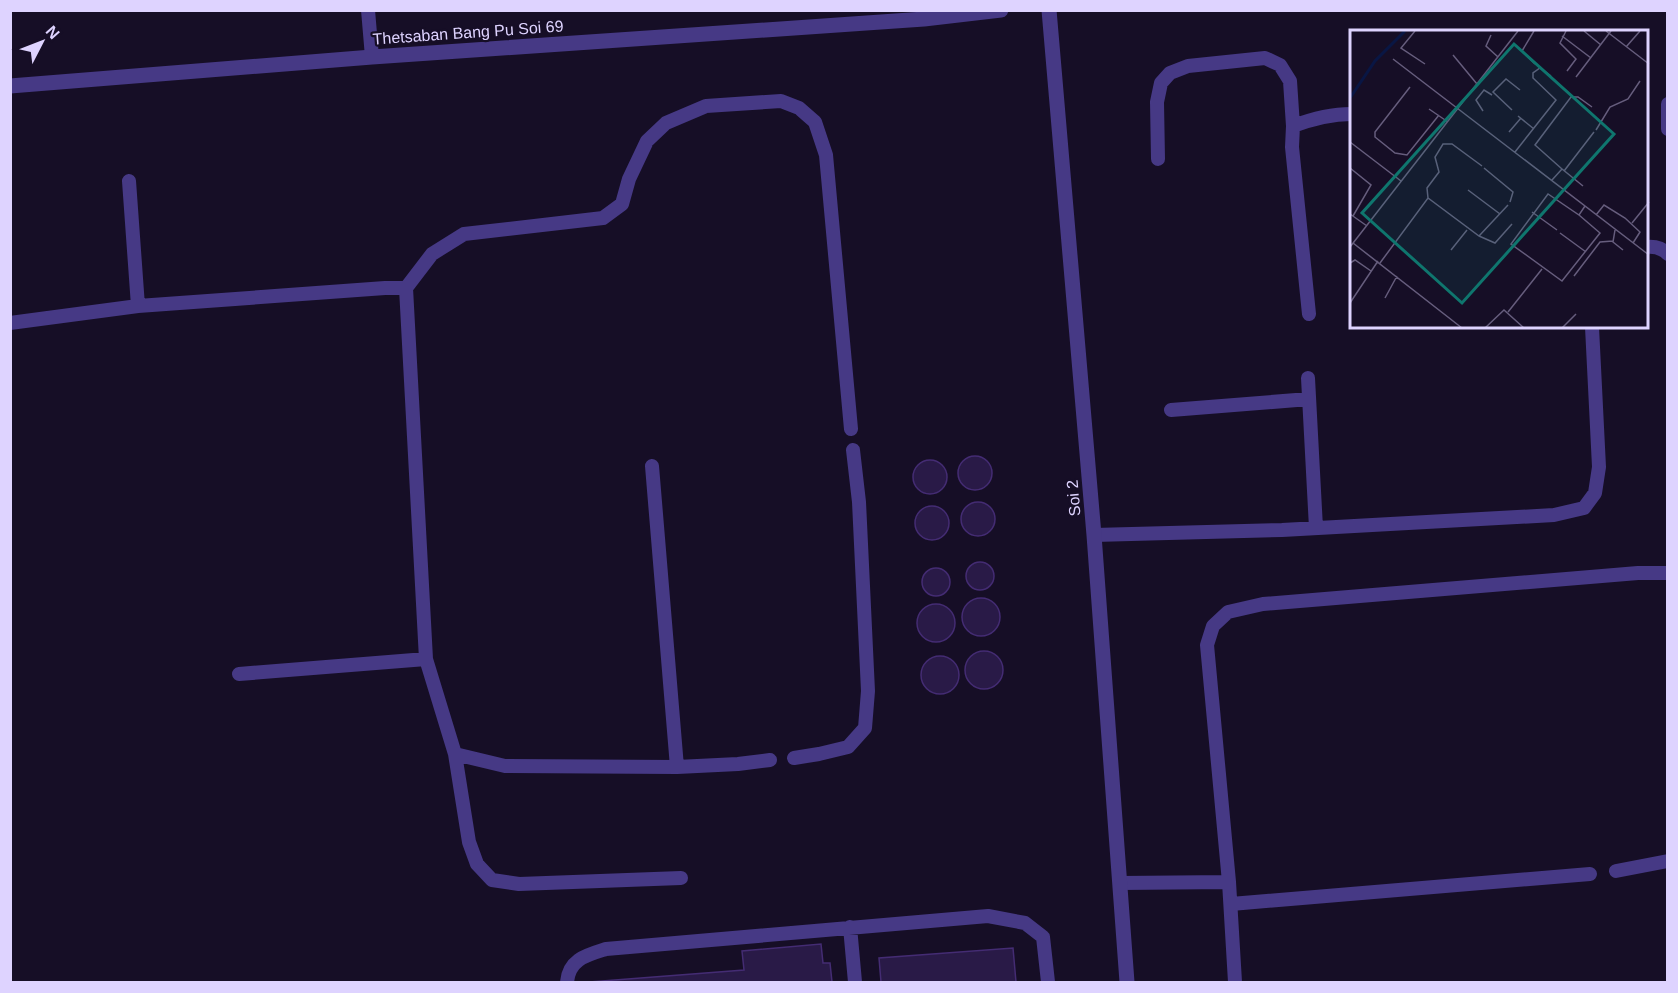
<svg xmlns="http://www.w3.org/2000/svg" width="1678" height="993" font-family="Arial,sans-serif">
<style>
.building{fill:#291a47;stroke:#442c73;stroke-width:1.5}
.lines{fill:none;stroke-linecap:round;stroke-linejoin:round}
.service{stroke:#463985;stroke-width:14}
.minor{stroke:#463985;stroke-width:15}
.tertiary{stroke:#463985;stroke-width:15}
.labels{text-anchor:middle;stroke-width:4.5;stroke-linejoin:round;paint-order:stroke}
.street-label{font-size:16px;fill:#ded3ff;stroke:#160e26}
.inset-river{fill:none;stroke:#091644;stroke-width:3}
.inset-road{fill:none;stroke:#665d7d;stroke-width:1.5}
.view{fill:#0f766e;fill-opacity:0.15;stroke:#0f766e;stroke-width:3}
.inset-edge{fill:none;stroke:#ded3ff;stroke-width:3}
</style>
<rect width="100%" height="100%" fill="#160e26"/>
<!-- building -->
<path class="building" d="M958 473a17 17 0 1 1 34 0a17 17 0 1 1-34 0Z
M913 477a17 17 0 1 1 34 0a17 17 0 1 1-34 0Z
M961 519a17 17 0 1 1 34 0a17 17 0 1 1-34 0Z
M915 523a17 17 0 1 1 34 0a17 17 0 1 1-34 0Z
M966 576a14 14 0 1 1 28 0a14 14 0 1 1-28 0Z
M922 582a14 14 0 1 1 28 0a14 14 0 1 1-28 0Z
M962 617a19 19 0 1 1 38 0a19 19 0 1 1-38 0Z
M917 623a19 19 0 1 1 38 0a19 19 0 1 1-38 0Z
M965 670a19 19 0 1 1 38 0a19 19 0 1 1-38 0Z
M921 675a19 19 0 1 1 38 0a19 19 0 1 1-38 0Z
M 821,944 L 823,963 L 830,963 L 832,982 L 589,982 L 744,970 L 742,951 Z
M 1013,948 L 1016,982 L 881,982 L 879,958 Z"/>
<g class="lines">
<!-- service -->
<path class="service" d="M 368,10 L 372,57
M 1668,104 L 1668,129
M 1158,159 L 1157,102 L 1161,83 L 1170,73 L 1188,66 L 1265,58 L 1280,65 L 1290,81 L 1293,126
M 129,181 L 138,306
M 1646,247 C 1655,246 1662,248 1668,254
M 406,288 L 432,254 L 464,234 L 603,218 L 622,204 L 629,179 L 647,141 L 666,123 L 706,106 L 781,101 L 799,108 L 815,122 L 826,155 L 851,429
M 1309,314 L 1292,147 L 1293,126 C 1312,119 1330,114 1351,114
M 10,323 L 138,306 L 385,288 L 406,288 L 426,659 L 455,754 L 505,766 L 677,767 L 738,764 L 770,760
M 1308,378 L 1316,528
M 1171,410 L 1309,399
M 652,466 L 677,767
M 1094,535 L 1282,530 L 1554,515 L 1584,508 L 1595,493 L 1599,467 L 1592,327
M 239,674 L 426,659
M 455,754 L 469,842 L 477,864 L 492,880 L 519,884 L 681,878
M 794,758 L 819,754 L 848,747 L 865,728 L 868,691 L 859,502 L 853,450
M 1616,871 L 1668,861
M 1229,882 L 1207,645 L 1213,626 L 1228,612 L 1263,604 L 1638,573 L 1668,573
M 1120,883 L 1229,882 L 1235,982
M 1231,904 L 1590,874
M 850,927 L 855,982
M 567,982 C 569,959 587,955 606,949 L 988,916 L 1025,923 L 1043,937 L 1048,982"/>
<!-- minor -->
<path class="minor" d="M 1049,10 L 1094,535 L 1127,982"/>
<!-- tertiary -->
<path class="tertiary" d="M 10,86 L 372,57 L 924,19 L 1001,10"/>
</g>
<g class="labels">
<!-- street labels -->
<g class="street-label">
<text transform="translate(468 32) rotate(-4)" y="6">Thetsaban Bang Pu Soi 69</text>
<text transform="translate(1073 498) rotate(-95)" y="6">Soi 2</text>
</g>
</g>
<!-- overview -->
<g transform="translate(1350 30)">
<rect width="298" height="298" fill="#160e26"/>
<path class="inset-river" d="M 0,68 L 25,31 L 55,1"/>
<path class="inset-road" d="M 65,1 L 51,18 L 75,34M 184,1 L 172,21 L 185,34M 216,1 L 210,13 L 226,29 L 217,41M 234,1 L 251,15M 256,1 L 299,34M 141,5 L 136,16 L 148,27M 212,6 L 241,28M 276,17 L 290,1M 103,25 L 127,54M 43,29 L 299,225M 226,47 L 261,1M 60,57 L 25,102 L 25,107 L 45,123 L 57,125 L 89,85M 79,79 L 98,92M 162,80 L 143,62 L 156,49 L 170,60M 133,81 L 126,70 L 134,60 L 142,65M 168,86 L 184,99M 246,100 L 260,77 L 278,69 L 290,51M 159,102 L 171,88M 0,112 L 51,151M 165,122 L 206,70 L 183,48 L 183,43 L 190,38 L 201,46M 0,138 L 21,155 L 3,186M 134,138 L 163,162 L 160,172M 212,139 L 185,115 L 221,67 L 228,67 L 242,77M 214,141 L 244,102M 202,150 L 212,139 L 233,156M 118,160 L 150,184M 78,168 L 77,158 L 89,142 L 85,127 L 93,114 L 102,114 L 132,136M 182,182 L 207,200M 0,184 L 17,196M 229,185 L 250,203 L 212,251 L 161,214 L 198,164 L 229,185 L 235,176M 246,185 L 254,175 L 275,188 L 290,202 L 283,213M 282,193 L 299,172M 265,200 L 263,212 L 273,220M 210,203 L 236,222M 129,206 L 145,213 L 162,194M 3,213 L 112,298M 0,217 L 168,1M 101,220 L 117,200M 0,233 L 5,230 L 21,241M 30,233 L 78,168 L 129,206 L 158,175M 224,246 L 250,212 L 263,211M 35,268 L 47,246M 0,273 L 28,231M 158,282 L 192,239M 135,298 L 154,280 L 174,298M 212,298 L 226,284"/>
<path class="view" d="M 164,14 L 264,104 L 112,273 L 12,183 Z"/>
<rect width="298" height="298" class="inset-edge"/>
</g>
<!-- border -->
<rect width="1678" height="993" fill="none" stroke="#ded3ff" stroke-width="24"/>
<!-- north arrow -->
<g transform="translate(42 42) rotate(48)" stroke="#160e26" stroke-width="4.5" paint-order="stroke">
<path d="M0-4.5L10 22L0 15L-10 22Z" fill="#ded3ff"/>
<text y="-9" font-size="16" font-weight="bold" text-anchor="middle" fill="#ded3ff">N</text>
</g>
</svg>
